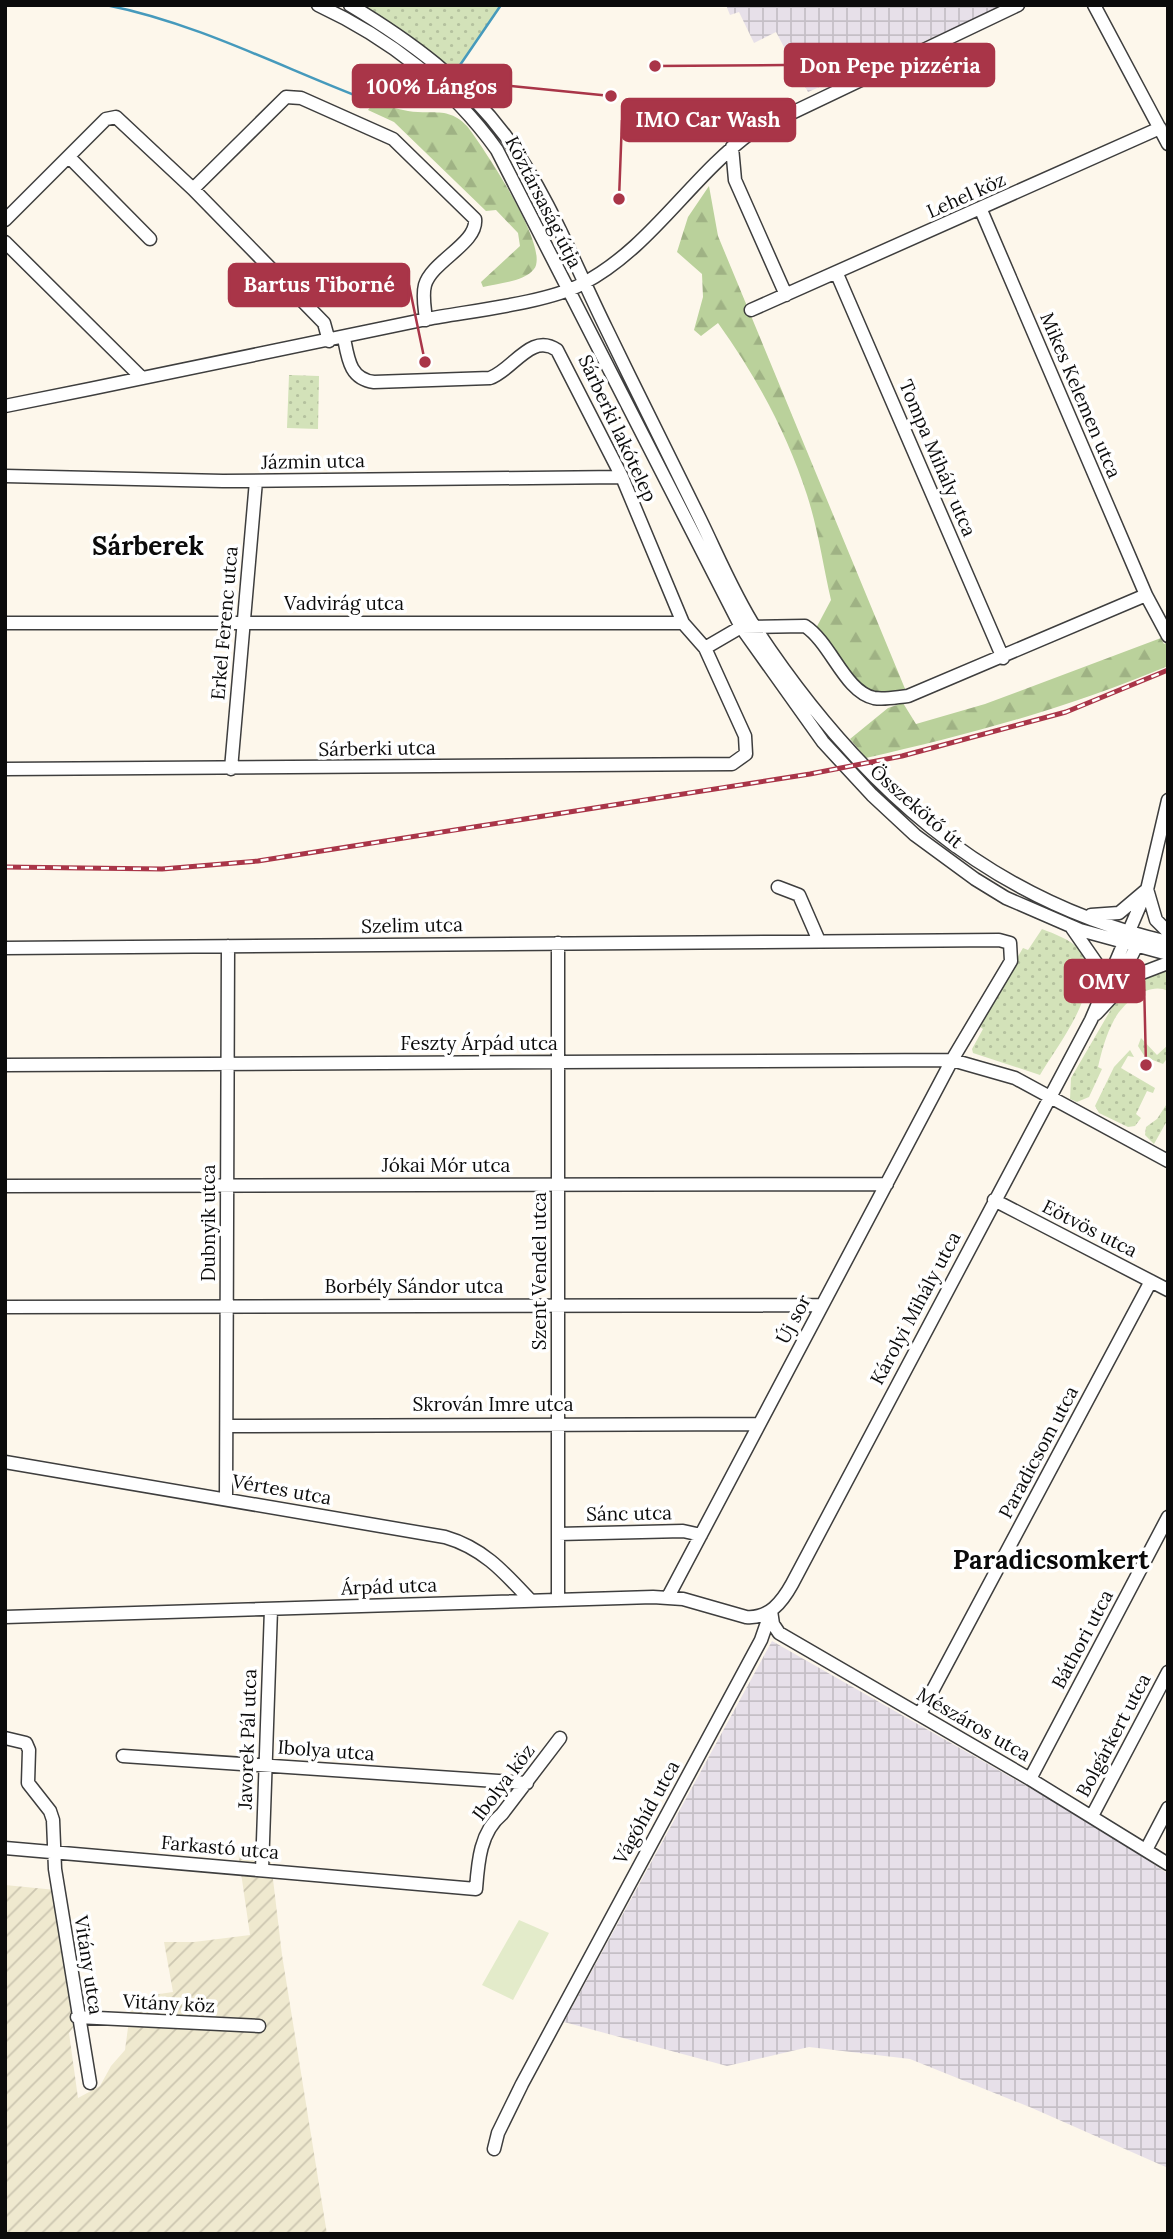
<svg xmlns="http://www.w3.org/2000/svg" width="1173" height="2239" font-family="Lora,serif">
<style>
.industrial{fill:url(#industrial-grid)}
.farmland{fill:url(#farmland-furrows)}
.grass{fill:url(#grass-dots)}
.forest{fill:url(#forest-firs)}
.pitch{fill:#e3ebca}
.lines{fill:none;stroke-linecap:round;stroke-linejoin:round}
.stream{stroke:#469abc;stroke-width:2.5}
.minor-casing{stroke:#3e3e3e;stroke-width:15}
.minor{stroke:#fff;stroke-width:12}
.rail-casing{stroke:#a93548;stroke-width:5}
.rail{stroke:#fff;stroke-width:2.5;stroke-dasharray:8;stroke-linecap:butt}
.labels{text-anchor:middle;stroke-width:7;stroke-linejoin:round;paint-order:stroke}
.street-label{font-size:19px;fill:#0b0b0b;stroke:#fff}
.district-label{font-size:26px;font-weight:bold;fill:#0b0b0b;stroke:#fff}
.leader{fill:none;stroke:#a93548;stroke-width:2.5}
.callout-dot{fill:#a93548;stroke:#fff;stroke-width:2.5}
.callout{fill:#a93548;stroke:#a93548;stroke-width:2.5}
.callout-label{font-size:21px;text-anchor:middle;font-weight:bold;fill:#fff}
</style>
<defs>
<pattern id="industrial-grid" width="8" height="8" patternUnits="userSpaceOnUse" patternTransform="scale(1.75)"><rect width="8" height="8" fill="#e7e0e9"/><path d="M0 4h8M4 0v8" fill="none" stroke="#c5bfc6"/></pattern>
<pattern id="farmland-furrows" width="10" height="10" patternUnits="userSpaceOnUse" patternTransform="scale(1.75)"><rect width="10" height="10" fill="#efe9cf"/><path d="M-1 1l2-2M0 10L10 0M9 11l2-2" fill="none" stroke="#ccc6b0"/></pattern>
<pattern id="grass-dots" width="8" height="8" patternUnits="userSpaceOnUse" patternTransform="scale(1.75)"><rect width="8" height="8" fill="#d3e2b9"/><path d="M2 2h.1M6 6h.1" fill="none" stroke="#b4c19e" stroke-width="1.8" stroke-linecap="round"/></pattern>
<pattern id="forest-firs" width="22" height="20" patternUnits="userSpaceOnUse" patternTransform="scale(1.75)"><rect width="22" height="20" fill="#bad19b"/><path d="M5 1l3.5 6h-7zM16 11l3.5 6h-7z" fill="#9fb284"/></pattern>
</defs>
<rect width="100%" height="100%" fill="#fdf7eb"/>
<!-- industrial -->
<path class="industrial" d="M 726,5 L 1007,5 L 808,92 L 776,32 L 754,43 L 739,12 L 730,15 Z
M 772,1641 L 1107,1832 L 1168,1874 L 1168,2168 L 1032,2108 L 910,2059 L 809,2047 L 727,2066 L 564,2022 Z"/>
<!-- farmland -->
<path class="farmland" d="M 238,1852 L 270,1854 L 282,1955 L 327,2234 L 5,2234 L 5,1885 L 56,1890 L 78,2021 L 69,2033 L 78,2098 L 100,2086 L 111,2066 L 125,2050 L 132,1998 L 173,1992 L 164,1942 L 194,1942 L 250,1935 Z"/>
<!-- grass -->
<path class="grass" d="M 347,5 L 501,5 L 458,68 L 430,58 Z
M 289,375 L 319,376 L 318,429 L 287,428 Z
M 1042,929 C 1055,934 1069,939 1079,949 C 1110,981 1056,1047 1040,1075 L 973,1053 L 972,1049 L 983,1029 L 977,1025 L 1023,948 L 1028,950 Z
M 1168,965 L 1168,991 C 1149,981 1123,1003 1114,1020 C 1106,1035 1102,1050 1098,1067 L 1102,1069 L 1089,1097 L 1077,1102 L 1070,1099 L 1071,1078 L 1117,999 L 1133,983 Z
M 1141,1038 L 1157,1055 L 1168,1045 L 1168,1057 L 1163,1064 L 1145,1057 L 1138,1046 Z
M 1130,1050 L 1134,1057 L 1128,1056 L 1121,1068 L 1155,1088 L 1153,1093 L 1147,1091 L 1136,1114 L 1141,1118 L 1135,1126 L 1128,1127 L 1099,1113 L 1095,1106 L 1114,1067 Z
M 1168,1102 L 1168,1119 L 1154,1144 L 1145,1135 L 1146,1127 L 1157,1119 Z"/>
<!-- forest -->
<path class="forest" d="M 374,102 C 385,105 397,109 408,111 C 432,115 448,106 467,126 C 483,147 551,248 534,269 C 524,282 498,283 483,287 L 481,282 L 520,246 L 518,233 L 496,210 L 486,211 L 394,122 L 368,110 Z
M 709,186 L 718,236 L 908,696 L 871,697 L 814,632 L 831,600 C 823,565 818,529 807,495 C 787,433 756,376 718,323 L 701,336 L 694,330 L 703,297 L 702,274 L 677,252 L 688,217 Z
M 1161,638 L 1164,644 L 1168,642 L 1168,666 C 1068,708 972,734 866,758 L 850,739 L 888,708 L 903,703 L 916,724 L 985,704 Z"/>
<!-- pitch -->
<path class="pitch" d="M 519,1920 L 549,1933 L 513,2000 L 482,1985 Z"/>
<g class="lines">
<!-- stream -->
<path class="stream" d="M 106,5 C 202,24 292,73 383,106 C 405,105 418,98 435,85
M 452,73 L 458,68 L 501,5"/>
<defs>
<path id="minor" d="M 318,5 C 389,38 452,87 497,150 L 741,627 L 823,742 L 872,795 L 915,835 L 975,879 L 1006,898 L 1080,930 L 1168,954
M 350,5 C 410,41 465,81 507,138 C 548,195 575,265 606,328 C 637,392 669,456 700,519 C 718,556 734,595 756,629 C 857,782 985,901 1168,942
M 1094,5 L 1168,144
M 732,147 L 735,180 L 786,295
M 69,157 L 150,239
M 193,189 L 286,97 L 301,98 L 393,139 L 475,219 C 478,243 432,261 425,285 C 422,296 425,309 426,320
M 981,210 L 1146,595 L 1168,636
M 5,220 L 106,119 L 116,117 L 193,189 L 324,323 L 329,341
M 5,242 L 142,378
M 837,274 L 1003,658
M 751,310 L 1160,128
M 5,406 C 146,378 287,349 427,319 C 469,311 547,303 582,284 C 651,248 690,177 752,132 L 1018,5
M 5,476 L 223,481 L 622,477
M 5,623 L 683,623
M 705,648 L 741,627 L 805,626 C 831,643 845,692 874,698 C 885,700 897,697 908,696 L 1146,595
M 5,769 L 732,764 L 746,754 L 745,736 L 705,648 L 683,623 L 622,477 L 557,350 C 531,332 513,370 490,378 L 374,382 C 350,379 348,359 344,338
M 231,769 L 256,481
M 778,887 L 799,895 L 819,941
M 1147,889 L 1156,920 L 1168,932
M 1146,894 L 1168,800
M 1091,915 L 1119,913 L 1145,891
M 1072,928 L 1097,964 L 1100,989
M 558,943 L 558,1600
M 5,948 L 999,940 L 1010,943 L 1011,961 L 952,1060 L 668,1597
M 1117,990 L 1134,976 L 1168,963
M 1096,1014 L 1110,999 L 1138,943
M 5,1065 L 952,1060 L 1015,1078 L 1168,1161
M 5,1186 L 887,1184
M 994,1200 L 1168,1290
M 5,1307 L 822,1305
M 227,1426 L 759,1424
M 5,1462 L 445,1537 C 483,1548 504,1572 530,1600
M 226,1499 L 228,946
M 558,1534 L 683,1531 L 701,1535
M 771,1611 L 773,1624 L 779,1633 L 1030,1779 L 1168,1864
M 5,1617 L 653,1597 L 683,1599 L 746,1617 C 769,1619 782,1602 792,1584 L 1091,1020 L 1147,889
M 920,1714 L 1151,1281
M 5,1738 L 26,1743 L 29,1750 L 28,1783 L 50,1811 L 53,1820 L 55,1869 L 90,2083
M 123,1756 L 527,1783
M 1030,1779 L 1168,1517
M 1092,1816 L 1168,1672
M 5,1848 L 476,1889 C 478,1862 480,1832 502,1814 L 560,1738
M 1146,1850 L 1168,1808
M 262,1870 L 271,1609
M 77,2017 L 259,2026
M 494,2149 L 498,2133 L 522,2084 L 761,1640 L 771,1611"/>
</defs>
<!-- minor casing -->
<use href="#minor" class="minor-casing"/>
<!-- minor -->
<use href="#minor" class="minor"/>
<defs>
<path id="rail" d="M 5,867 L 162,869 L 258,861 L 810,774 L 902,756 L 1066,712 L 1168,670"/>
</defs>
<!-- rail casing -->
<use href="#rail" class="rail-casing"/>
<!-- rail -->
<use href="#rail" class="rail"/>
</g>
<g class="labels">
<!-- street labels -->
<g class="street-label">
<text transform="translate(966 195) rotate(-24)" y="7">Lehel köz</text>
<text transform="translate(544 202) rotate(63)" y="7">Köztársaság útja</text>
<text transform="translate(1081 395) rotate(67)" y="7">Mikes Kelemen utca</text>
<text transform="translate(618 428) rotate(65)" y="7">Sárberki lakótelep</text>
<text transform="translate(938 458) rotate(67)" y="7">Tompa Mihály utca</text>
<text transform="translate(313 461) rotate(-1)" y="7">Jázmin utca</text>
<text x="344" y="610">Vadvirág utca</text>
<text transform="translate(224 623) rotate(-85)" y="7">Erkel Ferenc utca</text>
<text transform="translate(377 748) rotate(-1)" y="7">Sárberki utca</text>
<text transform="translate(917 806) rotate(41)" y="7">Összekötő út</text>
<text transform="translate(412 925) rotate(-1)" y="7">Szelim utca</text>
<text x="479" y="1050">Feszty Árpád utca</text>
<text x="446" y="1172">Jókai Mór utca</text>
<text transform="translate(208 1223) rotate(-90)" y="7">Dubnyik utca</text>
<text transform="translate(1090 1228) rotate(27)" y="7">Eötvös utca</text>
<text transform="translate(539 1271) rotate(-90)" y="7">Szent Vendel utca</text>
<text x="414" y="1293">Borbély Sándor utca</text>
<text transform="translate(915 1308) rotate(-62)" y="7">Károlyi Mihály utca</text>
<text transform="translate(793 1319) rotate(-62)" y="7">Új sor</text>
<text x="493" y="1411">Skrován Imre utca</text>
<text transform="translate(1038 1452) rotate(-62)" y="7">Paradicsom utca</text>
<text transform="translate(282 1489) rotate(10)" y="7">Vértes utca</text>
<text transform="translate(629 1513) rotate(-1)" y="7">Sánc utca</text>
<text transform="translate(389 1586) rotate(-2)" y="7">Árpád utca</text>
<text transform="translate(1082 1639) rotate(-62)" y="7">Báthori utca</text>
<text transform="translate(974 1724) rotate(30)" y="7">Mészáros utca</text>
<text transform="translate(1113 1735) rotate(-62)" y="7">Bolgárkert utca</text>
<text transform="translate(247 1739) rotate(-88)" y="7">Javorek Pál utca</text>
<text transform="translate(326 1750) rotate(4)" y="7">Ibolya utca</text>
<text transform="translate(503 1782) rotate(-53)" y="7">Ibolya köz</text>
<text transform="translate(646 1812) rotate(-61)" y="7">Vágóhíd utca</text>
<text transform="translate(220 1847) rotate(5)" y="7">Farkastó utca</text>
<text transform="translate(89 1965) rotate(81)" y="7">Vitány utca</text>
<text transform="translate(169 2003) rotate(3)" y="7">Vitány köz</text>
</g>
<!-- district labels -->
<g class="district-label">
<text x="148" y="555">Sárberek</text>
<text x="1051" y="1569">Paradicsomkert</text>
</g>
</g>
<!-- callouts -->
<path class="leader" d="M655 66L785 65M611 96L511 86M619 199L622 120M425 362L409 285M1146 1065L1144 981"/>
<g class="callout-dot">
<circle cx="655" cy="66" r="7"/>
<circle cx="611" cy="96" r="7"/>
<circle cx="619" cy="199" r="7"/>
<circle cx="425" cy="362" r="7"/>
<circle cx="1146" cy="1065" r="7"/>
</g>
<g class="callout">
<rect x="785" y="44" width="209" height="42" rx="7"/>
<rect x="353" y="65" width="158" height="42" rx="7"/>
<rect x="622" y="99" width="173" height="42" rx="7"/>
<rect x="229" y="264" width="180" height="42" rx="7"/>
<rect x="1065" y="960" width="79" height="42" rx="7"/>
</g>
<g class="callout-label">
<text x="890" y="73">Don Pepe pizzéria</text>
<text x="432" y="94">100% Lángos</text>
<text x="708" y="127">IMO Car Wash</text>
<text x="319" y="292">Bartus Tiborné</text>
<text x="1104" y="989">OMV</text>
</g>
<!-- border -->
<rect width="1173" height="2239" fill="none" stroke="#0b0b0b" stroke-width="14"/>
</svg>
